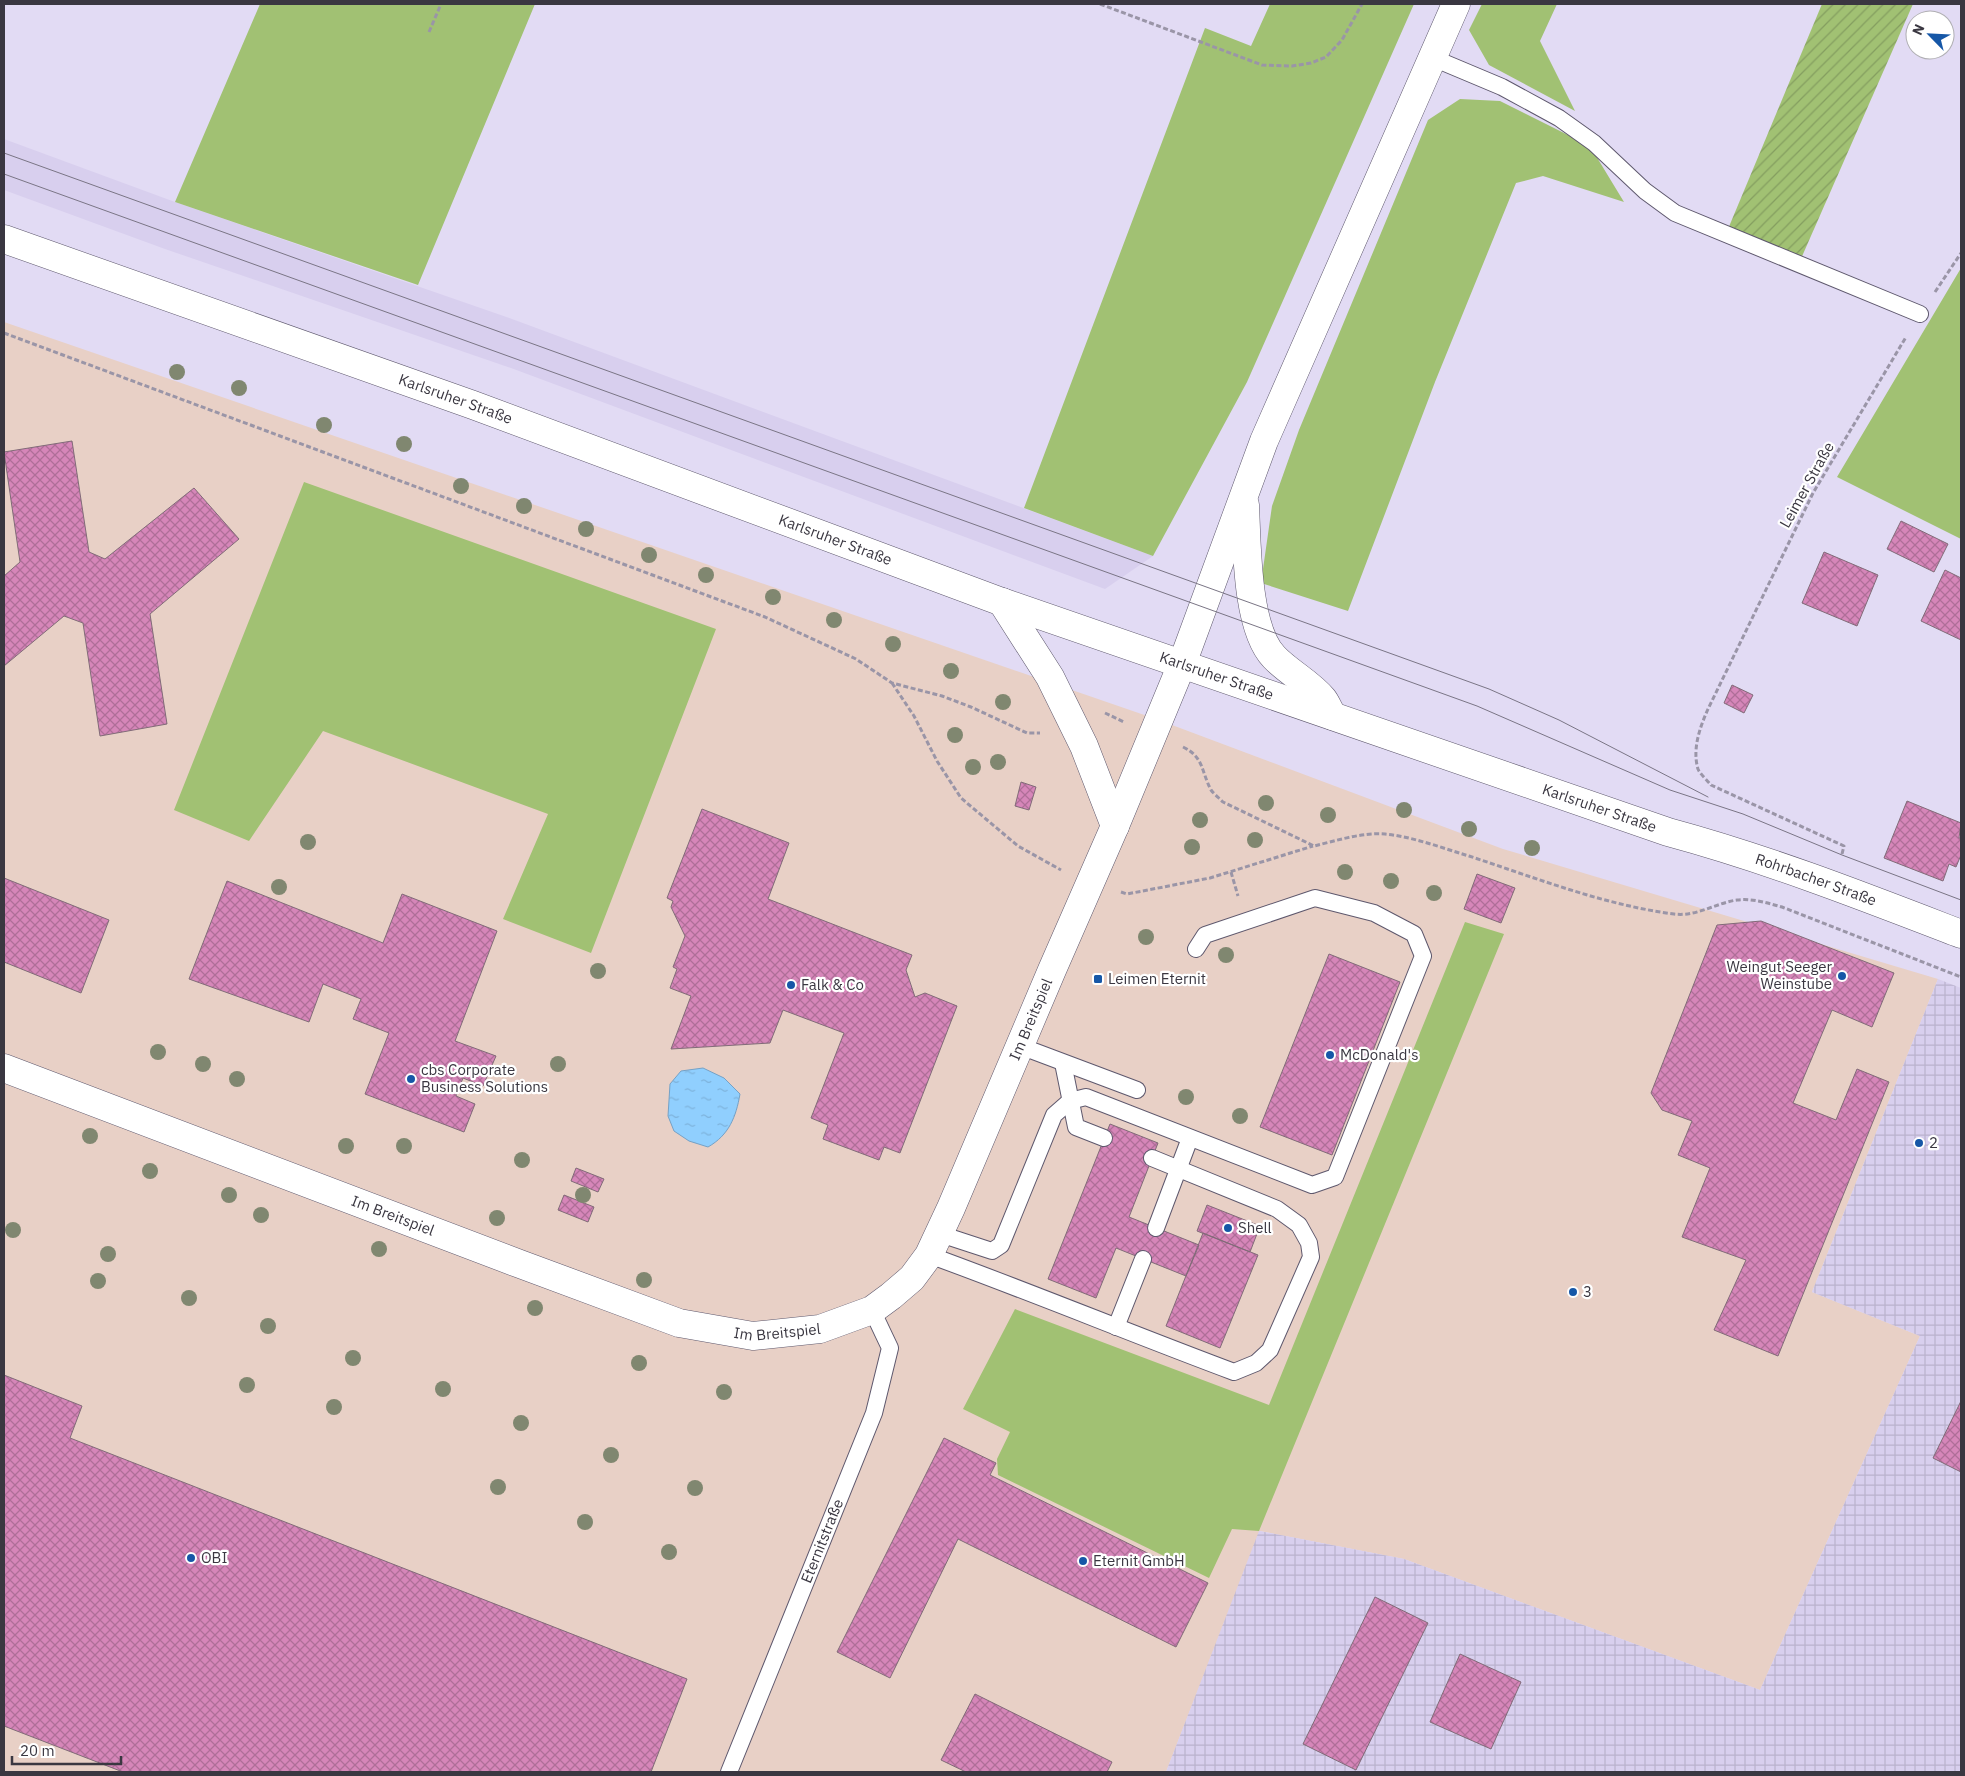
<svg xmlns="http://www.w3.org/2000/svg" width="1965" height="1776" font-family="'IBM Plex Sans',sans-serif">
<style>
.commercial{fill:#e8d0c6}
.industrial{fill:url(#industrial-grid)}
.built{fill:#d8cfee}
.grass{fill:#a1c173}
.garden{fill:url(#garden-furrows)}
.water{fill:url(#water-ripples);stroke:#76a1c5}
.building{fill:url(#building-cross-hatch);stroke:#816b78}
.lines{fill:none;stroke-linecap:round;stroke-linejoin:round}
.service-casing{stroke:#5e586d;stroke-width:18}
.minor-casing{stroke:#5e586d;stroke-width:29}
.secondary-casing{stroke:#5e586d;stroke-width:29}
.path{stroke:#9a95a7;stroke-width:3;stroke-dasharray:5 2.5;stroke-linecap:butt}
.service{stroke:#fff;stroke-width:16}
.minor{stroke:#fff;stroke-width:28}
.secondary{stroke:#fff;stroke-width:28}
.tram{stroke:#7a7585;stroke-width:1}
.tree{fill:#808770}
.poi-dot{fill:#1657a7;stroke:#fff;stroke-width:2}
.labels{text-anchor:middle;stroke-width:4.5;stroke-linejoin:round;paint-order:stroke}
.street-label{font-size:15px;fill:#3a3741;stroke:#fff}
.poi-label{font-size:15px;fill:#3a3741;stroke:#fff;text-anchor:start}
</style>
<defs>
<pattern id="industrial-grid" width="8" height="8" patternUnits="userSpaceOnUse" patternTransform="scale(1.25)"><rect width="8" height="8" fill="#d8cfee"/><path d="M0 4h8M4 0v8" fill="none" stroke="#bab2cd"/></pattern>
<pattern id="garden-furrows" width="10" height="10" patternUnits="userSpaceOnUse" patternTransform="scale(1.25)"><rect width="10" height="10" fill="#a1c173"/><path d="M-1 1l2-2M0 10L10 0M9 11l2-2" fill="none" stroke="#849e60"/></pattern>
<pattern id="water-ripples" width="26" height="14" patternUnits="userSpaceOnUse" patternTransform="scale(1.25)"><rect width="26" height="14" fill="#90cffe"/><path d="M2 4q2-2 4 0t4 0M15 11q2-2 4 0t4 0" fill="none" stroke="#7db2db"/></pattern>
<pattern id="building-cross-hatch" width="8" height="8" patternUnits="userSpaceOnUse" patternTransform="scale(1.25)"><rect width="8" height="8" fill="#d686b9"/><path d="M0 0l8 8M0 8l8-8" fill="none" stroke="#af6e98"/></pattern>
</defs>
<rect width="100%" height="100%" fill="#e2dbf4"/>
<!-- commercial -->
<path class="commercial" d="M 4,322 L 1156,719 L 1503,849 L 1938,979 L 1812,1292 L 1920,1336 L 1760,1690 L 1404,1559 L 1260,1531 L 1166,1772 L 4,1772 Z"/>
<!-- industrial -->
<path class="industrial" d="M 1938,979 L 1961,988 L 1961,1772 L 1166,1772 L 1259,1531 L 1404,1559 L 1760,1690 L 1920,1336 L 1812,1292 Z"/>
<!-- built -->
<path class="built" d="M 4,139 L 175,202 L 512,319 L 1153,556 L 1105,589 L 511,368 L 165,249 L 4,190 Z"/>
<!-- grass -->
<path class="grass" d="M 260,4 L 535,4 L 418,285 L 175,202 Z
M 1270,4 L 1414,4 L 1247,382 L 1153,556 L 1024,508 L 1205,28 L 1251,46 Z
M 1482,4 L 1557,4 L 1540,41 L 1575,111 L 1489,65 L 1469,30 Z
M 1460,99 L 1500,101 L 1590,146 L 1624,202 L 1543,176 L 1516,183 L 1435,382 L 1348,611 L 1261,583 L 1272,506 L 1299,430 L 1428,120 Z
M 1961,268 L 1961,539 L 1837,477 Z
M 304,482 L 716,629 L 591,953 L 503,919 L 548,814 L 323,731 L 249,841 L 174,810 Z
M 1465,922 L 1504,934 L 1259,1531 L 1232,1529 L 1209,1578 L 998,1475 L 997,1459 L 1010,1432 L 963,1409 L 1015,1309 L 1269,1405 Z"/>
<!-- garden -->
<path class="garden" d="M 1822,4 L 1913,4 L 1796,270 L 1723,241 Z"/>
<!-- water -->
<path class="water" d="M 703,1068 L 724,1078 L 740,1094 C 736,1117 729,1135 708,1147 L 689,1141 L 674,1131 L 668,1116 L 670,1084 L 681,1071 Z"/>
<!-- building -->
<path class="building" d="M 72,441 L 89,552 L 105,559 L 194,488 L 239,539 L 150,614 L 167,724 L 100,736 L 83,623 L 64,616 L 4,666 L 4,576 L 20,562 L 4,452 Z
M 1901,521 L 1948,544 L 1934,572 L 1887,549 Z
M 1824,552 L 1878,575 L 1857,626 L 1802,603 Z
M 1945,570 L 1961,578 L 1961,640 L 1921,621 Z
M 1732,685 L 1753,695 L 1744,713 L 1724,703 Z
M 1021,782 L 1036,787 L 1029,810 L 1015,806 Z
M 1907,801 L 1961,823 L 1959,838 L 1961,838 L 1961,855 L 1956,867 L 1949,864 L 1943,881 L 1884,858 Z
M 702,809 L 789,843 L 768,899 L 912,955 L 906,970 L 915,997 L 925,993 L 957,1006 L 900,1153 L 884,1147 L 879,1160 L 823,1139 L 828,1125 L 811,1118 L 844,1033 L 783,1010 L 770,1043 L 671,1049 L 691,996 L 670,988 L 677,969 L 673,967 L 685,936 L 671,907 L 673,901 L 667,898 Z
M 1477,874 L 1515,888 L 1501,923 L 1464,909 Z
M 4,878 L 109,920 L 81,993 L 4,962 Z
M 227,881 L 383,943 L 402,894 L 497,931 L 455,1041 L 496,1056 L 483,1086 L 463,1078 L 456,1096 L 475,1104 L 464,1132 L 365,1094 L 389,1033 L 353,1019 L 361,999 L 323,984 L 309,1022 L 189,979 Z
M 1761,921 L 1894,973 L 1872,1027 L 1832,1010 L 1793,1103 L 1836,1120 L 1857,1069 L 1889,1082 L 1778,1356 L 1714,1330 L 1746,1260 L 1682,1237 L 1710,1168 L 1678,1155 L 1692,1121 L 1662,1110 L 1651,1093 L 1717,925 Z
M 1329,954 L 1400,982 L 1332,1155 L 1260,1127 Z
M 1110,1124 L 1158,1143 L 1129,1217 L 1199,1245 L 1186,1276 L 1116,1248 L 1096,1298 L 1048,1279 Z
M 576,1168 L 604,1179 L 598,1192 L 571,1181 Z
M 564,1195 L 594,1207 L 588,1222 L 558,1210 Z
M 1207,1205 L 1260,1226 L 1250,1252 L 1197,1231 Z
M 1203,1233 L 1258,1255 L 1220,1348 L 1166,1326 Z
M 4,1375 L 82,1406 L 70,1438 L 687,1679 L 651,1772 L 123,1772 L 4,1726 Z
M 1961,1401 L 1961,1472 L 1933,1458 Z
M 944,1438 L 996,1463 L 990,1475 L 1208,1583 L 1176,1647 L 958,1539 L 890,1678 L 837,1652 Z
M 1375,1597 L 1428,1623 L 1356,1770 L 1303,1744 Z
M 1460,1654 L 1521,1682 L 1491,1749 L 1430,1722 Z
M 975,1694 L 1112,1762 L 1107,1772 L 966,1772 L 941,1760 Z"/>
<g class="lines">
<defs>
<g id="service">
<path d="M 1433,58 L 1502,87 L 1559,118 L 1594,143 L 1645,191 L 1675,213 L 1920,314"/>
<path d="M 1020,1046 L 1137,1090"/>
<path d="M 1063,1063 L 1076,1127 L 1104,1138"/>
<path d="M 1156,1228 L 1190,1138"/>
<path d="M 940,1234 L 992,1251 L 1001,1245 L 1054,1115 L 1070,1101 L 1086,1097 L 1312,1185 L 1335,1177 L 1423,956 L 1414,934 L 1374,913 L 1315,898 L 1205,935 L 1196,949"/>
<path d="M 929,1255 C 1031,1292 1132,1334 1234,1372 L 1256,1363 L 1270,1350 L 1311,1257 L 1309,1243 L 1299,1225 L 1277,1209 L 1152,1158"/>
<path d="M 1116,1327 L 1143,1259"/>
<path id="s1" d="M 729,1772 L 874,1413 L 890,1348 L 872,1310"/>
</g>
<g id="minor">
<path id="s2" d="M 4,1068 L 520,1264 L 679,1323 L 753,1336 L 820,1329 L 872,1310 L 891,1296 L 912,1278 L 929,1255 L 951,1208 L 1052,970 L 1115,826 L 1182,664"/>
</g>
<g id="secondary">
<path id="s3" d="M 4,239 L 473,405 L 1002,602 L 1668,832 C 1768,859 1865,897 1961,934"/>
<path d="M 1245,505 C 1247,544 1246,628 1274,657 C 1288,672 1310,683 1323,699 C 1327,704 1329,711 1333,716"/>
<path d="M 1002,602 L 1050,677 L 1084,746 L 1115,826"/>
<path d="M 1182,664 L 1264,441 L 1456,4"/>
</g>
</defs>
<!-- service casing -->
<use href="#service" class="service-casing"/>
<!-- minor casing -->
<use href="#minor" class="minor-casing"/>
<!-- secondary casing -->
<use href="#secondary" class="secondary-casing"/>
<!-- path -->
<path class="path" d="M 1100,4 L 1262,65 L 1292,66 L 1311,63 L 1326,57 L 1342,40 L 1362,4
M 429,32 L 441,4
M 1935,292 L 1961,253
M 4,333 L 765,617 L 856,659 L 892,683 L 942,696 L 971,707 L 1027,733 L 1040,733
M 892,683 L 914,716 L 937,761 L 961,798 L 1018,846 L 1061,870
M 1105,713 L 1124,722
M 1183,747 C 1204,757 1201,771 1211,790 C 1214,794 1219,798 1223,802 L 1314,846 C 1335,841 1363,832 1385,834 C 1414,837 1442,848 1469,856 C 1536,878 1604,905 1674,914 C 1696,917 1716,903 1737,900 C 1752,898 1767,903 1782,907 L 1961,977
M 1842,854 L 1844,846 L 1711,785 C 1707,780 1700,774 1698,769 C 1692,749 1700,727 1708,709 L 1813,493 L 1906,337
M 1231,872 L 1238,896
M 1121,892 L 1127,894 L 1210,878 L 1313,846"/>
<!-- service -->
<use href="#service" class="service"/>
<!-- minor -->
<use href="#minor" class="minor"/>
<!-- secondary -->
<use href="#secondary" class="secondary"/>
<!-- tram -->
<path class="tram" d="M 4,153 L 1489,689 L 1559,720 L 1708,797
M 4,174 L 1477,706 L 1670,790 L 1743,814 L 1842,855 L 1961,900"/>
</g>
<!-- trees -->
<g class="tree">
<circle cx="177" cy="372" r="8"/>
<circle cx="239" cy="388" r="8"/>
<circle cx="324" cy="425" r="8"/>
<circle cx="404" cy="444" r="8"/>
<circle cx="461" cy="486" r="8"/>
<circle cx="524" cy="506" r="8"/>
<circle cx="586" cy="529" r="8"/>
<circle cx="649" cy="555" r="8"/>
<circle cx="706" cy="575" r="8"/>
<circle cx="773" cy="597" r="8"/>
<circle cx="834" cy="620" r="8"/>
<circle cx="893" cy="644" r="8"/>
<circle cx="951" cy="671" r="8"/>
<circle cx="1003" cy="702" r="8"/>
<circle cx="955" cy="735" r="8"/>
<circle cx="998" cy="762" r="8"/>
<circle cx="973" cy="767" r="8"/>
<circle cx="1266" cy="803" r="8"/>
<circle cx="1404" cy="810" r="8"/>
<circle cx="1328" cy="815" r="8"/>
<circle cx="1200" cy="820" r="8"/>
<circle cx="1469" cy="829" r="8"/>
<circle cx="1255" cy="840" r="8"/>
<circle cx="308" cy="842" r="8"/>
<circle cx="1192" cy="847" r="8"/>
<circle cx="1532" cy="848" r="8"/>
<circle cx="1345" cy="872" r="8"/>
<circle cx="1391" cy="881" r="8"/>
<circle cx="279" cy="887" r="8"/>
<circle cx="1434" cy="893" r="8"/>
<circle cx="1146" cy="937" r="8"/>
<circle cx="1226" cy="955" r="8"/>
<circle cx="598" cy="971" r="8"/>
<circle cx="158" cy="1052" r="8"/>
<circle cx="203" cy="1064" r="8"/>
<circle cx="558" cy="1064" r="8"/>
<circle cx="237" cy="1079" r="8"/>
<circle cx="1186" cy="1097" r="8"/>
<circle cx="1240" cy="1116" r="8"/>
<circle cx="90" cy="1136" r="8"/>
<circle cx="346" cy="1146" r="8"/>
<circle cx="404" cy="1146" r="8"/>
<circle cx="522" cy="1160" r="8"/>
<circle cx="150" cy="1171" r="8"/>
<circle cx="229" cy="1195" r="8"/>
<circle cx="583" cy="1195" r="8"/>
<circle cx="261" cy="1215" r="8"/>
<circle cx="497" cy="1218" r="8"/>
<circle cx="13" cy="1230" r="8"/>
<circle cx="379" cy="1249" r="8"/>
<circle cx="108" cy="1254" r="8"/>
<circle cx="644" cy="1280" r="8"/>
<circle cx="98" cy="1281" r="8"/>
<circle cx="189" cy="1298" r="8"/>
<circle cx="535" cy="1308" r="8"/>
<circle cx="268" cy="1326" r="8"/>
<circle cx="353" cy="1358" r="8"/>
<circle cx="639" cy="1363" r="8"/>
<circle cx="247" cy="1385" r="8"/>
<circle cx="443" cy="1389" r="8"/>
<circle cx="724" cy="1392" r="8"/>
<circle cx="334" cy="1407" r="8"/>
<circle cx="521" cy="1423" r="8"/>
<circle cx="611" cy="1455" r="8"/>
<circle cx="498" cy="1487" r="8"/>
<circle cx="695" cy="1488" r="8"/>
<circle cx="585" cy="1522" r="8"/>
<circle cx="669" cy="1552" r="8"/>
</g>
<!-- markers -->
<g class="poi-dot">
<circle cx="1842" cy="976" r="5"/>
<rect x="1093" y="974" width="10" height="10" rx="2.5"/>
<circle cx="791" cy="985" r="5"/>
<circle cx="1330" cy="1055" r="5"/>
<circle cx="411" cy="1079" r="5"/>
<circle cx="1919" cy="1143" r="5"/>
<circle cx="1228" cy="1228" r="5"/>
<circle cx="1573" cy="1292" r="5"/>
<circle cx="191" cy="1558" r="5"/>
<circle cx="1083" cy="1561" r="5"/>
</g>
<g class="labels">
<!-- street labels -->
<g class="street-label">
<text dy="5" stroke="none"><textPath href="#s3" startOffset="479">Karlsruher Straße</textPath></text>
<text transform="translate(1807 485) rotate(-61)" y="5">Leimer Straße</text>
<text dy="5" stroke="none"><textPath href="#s3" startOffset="884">Karlsruher Straße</textPath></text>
<text dy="5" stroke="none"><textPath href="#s3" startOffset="1289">Karlsruher Straße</textPath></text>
<text dy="5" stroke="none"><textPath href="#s3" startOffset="1694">Karlsruher Straße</textPath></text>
<text dy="5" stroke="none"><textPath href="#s3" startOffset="1922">Rohrbacher Straße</textPath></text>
<text dy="5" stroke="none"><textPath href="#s2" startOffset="1256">Im Breitspiel</textPath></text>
<text dy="5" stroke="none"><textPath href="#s2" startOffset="416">Im Breitspiel</textPath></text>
<text dy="5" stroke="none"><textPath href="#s2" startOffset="821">Im Breitspiel</textPath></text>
<text dy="5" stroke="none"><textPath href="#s1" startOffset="249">Eternitstraße</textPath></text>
</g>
<!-- poi labels -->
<g class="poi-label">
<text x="1832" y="972" text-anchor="end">Weingut Seeger<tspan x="1832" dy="17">Weinstube</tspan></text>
<text x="1108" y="984">Leimen Eternit</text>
<text x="801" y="990">Falk &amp; Co</text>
<text x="1340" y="1060">McDonald's</text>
<text x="421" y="1075">cbs Corporate<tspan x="421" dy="17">Business Solutions</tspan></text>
<text x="1929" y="1148">2</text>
<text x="1238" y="1233">Shell</text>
<text x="1583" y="1297">3</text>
<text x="201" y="1563">OBI</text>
<text x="1093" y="1566">Eternit GmbH</text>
</g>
</g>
<!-- border -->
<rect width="1965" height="1776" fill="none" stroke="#3a3741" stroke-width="10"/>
<!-- north arrow -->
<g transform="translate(1930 35) rotate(294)"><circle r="24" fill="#ffffff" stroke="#b0afb3"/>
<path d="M0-4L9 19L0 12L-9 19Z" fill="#1657a7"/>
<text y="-8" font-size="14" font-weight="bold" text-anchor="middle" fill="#3a3741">N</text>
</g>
<!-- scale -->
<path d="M12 1756v8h109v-8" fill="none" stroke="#3a3741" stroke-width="2.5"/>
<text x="20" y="1756" font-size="15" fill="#3a3741" stroke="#ffffff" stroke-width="4" paint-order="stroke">20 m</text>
</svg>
